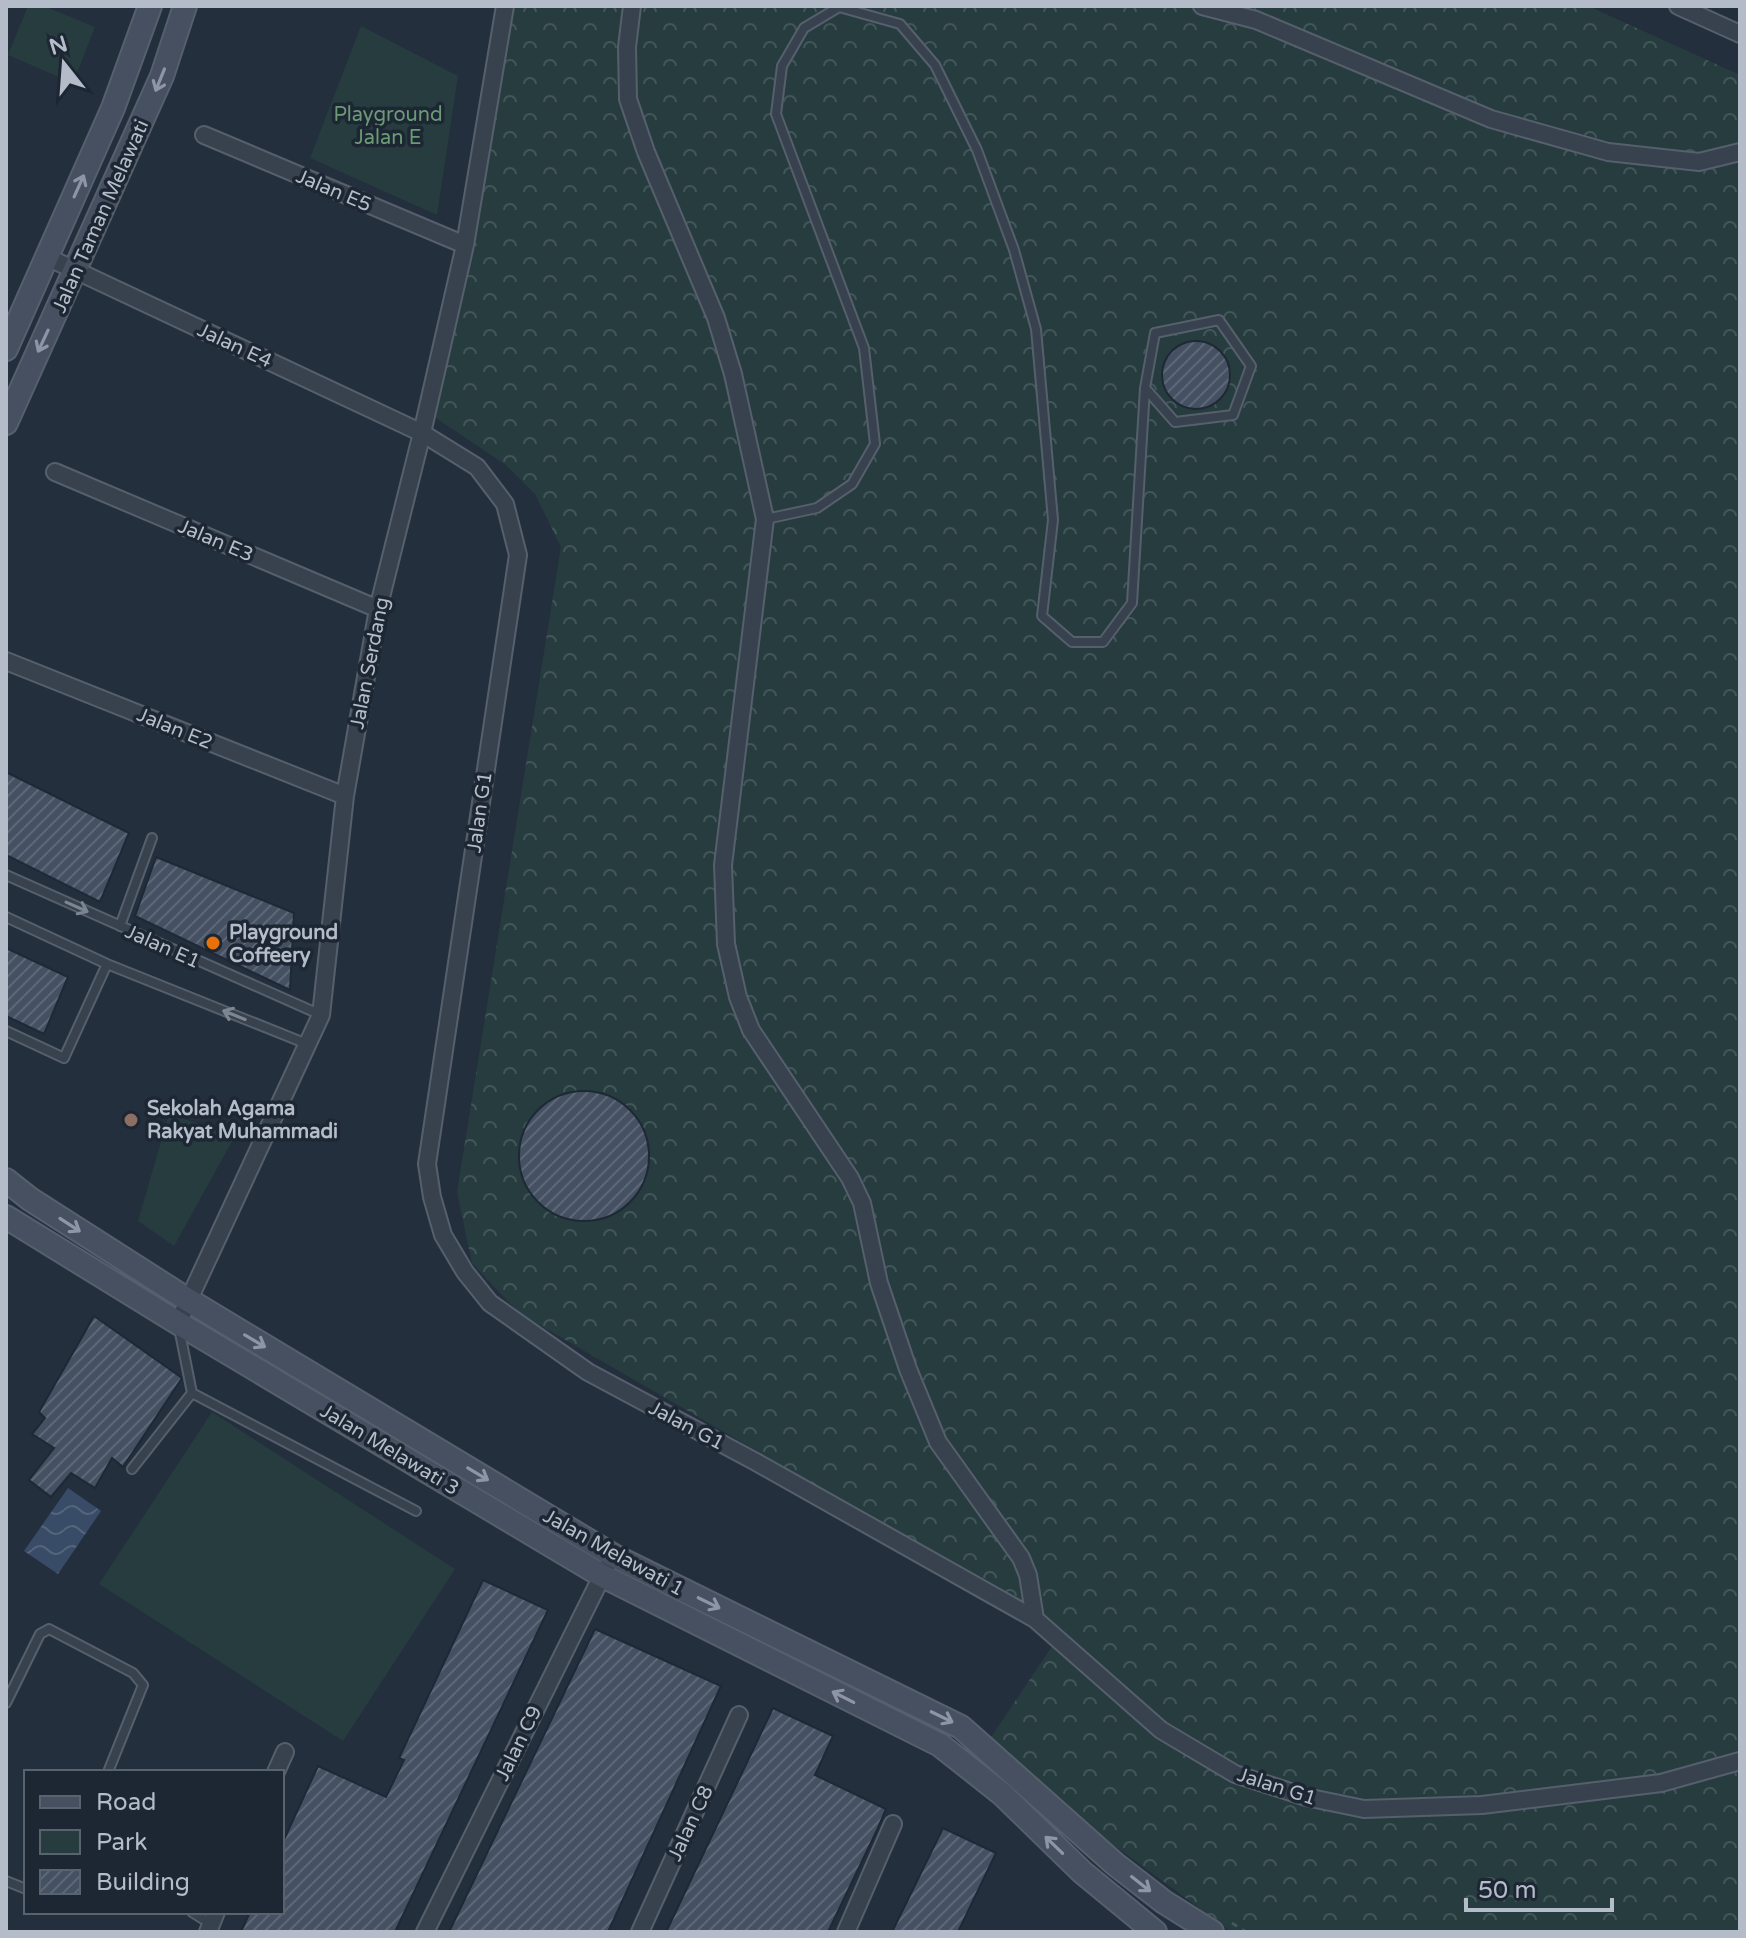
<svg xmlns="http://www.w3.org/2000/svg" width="1746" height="1938" font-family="'Varela Round',sans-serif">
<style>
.forest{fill:url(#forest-crowns)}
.park{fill:#263c3f}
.water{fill:url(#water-waves)}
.building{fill:url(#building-hatch);stroke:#1f2835;stroke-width:2}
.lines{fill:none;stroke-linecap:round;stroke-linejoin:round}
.lane-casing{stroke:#565f6c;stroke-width:12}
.street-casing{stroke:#565f6c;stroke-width:20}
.secondary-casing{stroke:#565f6c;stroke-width:26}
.path{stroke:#44595c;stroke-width:3;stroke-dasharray:6 6;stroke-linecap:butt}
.lane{stroke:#38414e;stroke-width:8}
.street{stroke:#38414e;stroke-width:16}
.secondary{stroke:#465061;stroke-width:22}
.oneway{stroke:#8e96a5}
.oneway2{stroke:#7c8592}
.food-dot{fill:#e8710a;stroke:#1d2633;stroke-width:3}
.education-dot{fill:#8d6e63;stroke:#1d2633;stroke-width:3}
.labels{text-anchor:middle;stroke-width:7;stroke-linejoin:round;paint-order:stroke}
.park-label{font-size:20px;fill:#6b9a76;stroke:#1d2633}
.street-label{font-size:20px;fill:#b4bcc9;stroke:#1d2633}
.poi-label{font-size:20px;font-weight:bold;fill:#b4bcc9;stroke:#1d2633;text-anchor:start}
</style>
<defs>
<pattern id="forest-crowns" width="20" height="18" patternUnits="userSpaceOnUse" patternTransform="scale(2)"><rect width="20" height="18" fill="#263c3f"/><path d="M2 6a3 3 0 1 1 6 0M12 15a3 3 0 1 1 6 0" fill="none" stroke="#435659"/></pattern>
<pattern id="water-waves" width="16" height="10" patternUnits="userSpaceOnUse" patternTransform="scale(2)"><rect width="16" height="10" fill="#394c67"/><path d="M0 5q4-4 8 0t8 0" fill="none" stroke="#53647b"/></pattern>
<pattern id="building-hatch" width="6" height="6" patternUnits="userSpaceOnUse" patternTransform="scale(2)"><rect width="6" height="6" fill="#455162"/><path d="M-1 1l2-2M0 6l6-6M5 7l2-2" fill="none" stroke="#5d6877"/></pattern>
</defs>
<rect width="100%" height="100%" fill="#242f3e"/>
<!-- forest -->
<path class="forest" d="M 506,6 L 1588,6 L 1740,75 L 1740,1932 L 1232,1932 L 983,1749 L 1053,1645 L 993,1593 L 771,1459 L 519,1313 L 472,1263 L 457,1192 L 561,547 L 535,494 L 506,465 L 433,416 Z"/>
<!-- park -->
<path class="park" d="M 28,6 L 44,6 L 95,27 L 73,83 L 8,55 Z
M 361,26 L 458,76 L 437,215 L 310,158 Z
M 169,1114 L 235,1136 L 174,1246 L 138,1221 Z
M 212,1412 L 455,1569 L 343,1741 L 99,1584 Z"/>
<!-- water -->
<path class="water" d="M 68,1488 L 101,1511 L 58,1574 L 24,1551 Z"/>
<!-- building -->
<path class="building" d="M1162 375a34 34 0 1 1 68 0a34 34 0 1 1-68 0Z
M 6,772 L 129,833 L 100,902 L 6,855 Z
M 156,857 L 294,913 L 290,990 L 135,916 Z
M 6,948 L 68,977 L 44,1034 L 6,1016 Z
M519 1156a65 65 0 1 1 130 0a65 65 0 1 1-130 0Z
M 94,1316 L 182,1378 L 123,1467 L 112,1458 L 95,1488 L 71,1473 L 51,1497 L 29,1480 L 54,1448 L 32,1434 L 45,1418 L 39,1412 Z
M 483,1580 L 548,1610 L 395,1932 L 241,1932 L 250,1912 L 282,1912 L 282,1844 L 318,1766 L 386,1797 L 404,1760 L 399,1758 Z
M 595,1629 L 721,1686 L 608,1932 L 449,1932 Z
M 773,1708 L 833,1736 L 815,1775 L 886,1809 L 878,1828 L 828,1932 L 666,1932 Z
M 943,1828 L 996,1853 L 958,1932 L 892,1932 Z"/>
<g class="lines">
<defs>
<path id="lane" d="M 766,519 L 817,508 L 852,484 L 875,444 L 864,348 L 776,114 L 782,66 L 804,28 L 839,7 L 900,24 L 935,65 L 977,150 L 1014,250 L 1036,329 L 1053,520 L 1042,616 L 1072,642 L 1103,642 L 1132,603 L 1145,388 L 1155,333 L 1219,320 L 1251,366 L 1233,415 L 1175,422 L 1145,388
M 6,875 L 321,1015
M 6,917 L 107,964 L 307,1044
M 120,926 L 152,838
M 6,1031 L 64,1058 L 107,964
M 192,1393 L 416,1511
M 132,1469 L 192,1393 L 179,1328
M 6,1703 L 40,1634 L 49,1629 L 133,1673 L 143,1685 L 108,1772
M 6,1881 L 26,1889
M 192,1912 L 211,1924"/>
<path id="street" d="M 632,6 L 627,47 L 628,99 L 646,152 L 716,318 L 733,374 L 765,519 L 723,865 L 726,944 L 738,997 L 751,1030 L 850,1178 L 862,1203 L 879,1283 L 908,1369 L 938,1442 L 1021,1558 L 1028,1575 L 1035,1619
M 1202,6 L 1256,20 L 1491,119 L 1608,152 L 1699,162 L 1740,152
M 1678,6 L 1740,34
M 204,135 L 465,245
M 47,257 L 422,433 L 477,467 L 505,504 L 518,555 L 427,1164 L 432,1197 L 443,1235 L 465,1272 L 490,1303 L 588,1372 L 756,1462 L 1035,1619 L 1161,1730 L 1235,1774 L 1306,1797 L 1364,1809 L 1482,1805 L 1661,1783 L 1740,1761
M 55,472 L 378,609
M 6,661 L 345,796
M 178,1323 L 321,1015 L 345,796 L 378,609 L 422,433 L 465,245 L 505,6
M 276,1772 L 285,1752
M 208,1932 L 216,1912
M 425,1932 L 606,1568
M 640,1932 L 739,1715
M 846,1932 L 893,1824"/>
<path id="secondary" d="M 6,349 L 113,108 L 150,6
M 6,423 L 162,76 L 185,6
M 6,1180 L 30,1199 L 188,1300 L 614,1556 L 961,1727 L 1115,1864 L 1164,1902 L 1212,1932
M 6,1217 L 178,1323 L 601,1575 L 940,1745 L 1002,1794 L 1082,1872 L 1155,1932"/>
</defs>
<!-- lane casing -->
<use href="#lane" class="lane-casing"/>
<!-- street casing -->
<use href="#street" class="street-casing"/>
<!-- secondary casing -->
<use href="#secondary" class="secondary-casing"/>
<!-- path -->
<path class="path" d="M 1232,1923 L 1246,1932"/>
<!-- lane -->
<use href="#lane" class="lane"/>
<!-- street -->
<use href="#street" class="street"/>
<!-- secondary -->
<use href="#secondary" class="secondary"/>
</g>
<!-- one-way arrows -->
<defs><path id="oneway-shaft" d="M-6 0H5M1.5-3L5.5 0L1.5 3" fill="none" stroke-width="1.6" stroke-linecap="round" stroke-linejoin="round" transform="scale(2)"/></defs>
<g class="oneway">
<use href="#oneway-shaft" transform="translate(160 80) rotate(112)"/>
<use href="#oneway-shaft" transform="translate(79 186) rotate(-66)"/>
<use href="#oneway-shaft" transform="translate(43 341) rotate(115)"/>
<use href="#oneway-shaft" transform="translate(70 1225) rotate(33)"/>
<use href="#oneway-shaft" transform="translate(255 1341) rotate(31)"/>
<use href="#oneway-shaft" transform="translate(478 1474) rotate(31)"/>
<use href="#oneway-shaft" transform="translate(709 1603) rotate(26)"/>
<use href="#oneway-shaft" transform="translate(843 1697) rotate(-153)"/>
<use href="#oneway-shaft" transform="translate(942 1717) rotate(26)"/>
<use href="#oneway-shaft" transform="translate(1054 1845) rotate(-136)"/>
<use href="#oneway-shaft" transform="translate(1141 1884) rotate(38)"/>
</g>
<g class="oneway2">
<use href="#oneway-shaft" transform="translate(77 907) rotate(24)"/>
<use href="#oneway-shaft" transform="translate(234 1015) rotate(-158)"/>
</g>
<!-- markers -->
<circle class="food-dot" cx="213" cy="943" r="8"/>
<circle class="education-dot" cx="131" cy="1120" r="8"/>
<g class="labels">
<!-- park labels -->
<g class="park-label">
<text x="388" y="121">Playground<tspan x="388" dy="23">Jalan E</tspan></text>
</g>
<!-- street labels -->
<g class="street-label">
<text transform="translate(334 190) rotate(23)" y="7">Jalan E5</text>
<text transform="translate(100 216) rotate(-66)" y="7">Jalan Taman Melawati</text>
<text transform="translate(235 345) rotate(25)" y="7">Jalan E4</text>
<text transform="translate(216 540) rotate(23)" y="7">Jalan E3</text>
<text transform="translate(369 663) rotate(-79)" y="7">Jalan Serdang</text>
<text transform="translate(175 728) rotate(22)" y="7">Jalan E2</text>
<text transform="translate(479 812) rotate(-82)" y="7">Jalan G1</text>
<text transform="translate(163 946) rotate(24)" y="7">Jalan E1</text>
<text transform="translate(687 1425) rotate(28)" y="7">Jalan G1</text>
<text transform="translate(390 1449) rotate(31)" y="7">Jalan Melawati 3</text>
<text transform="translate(614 1552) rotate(29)" y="7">Jalan Melawati 1</text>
<text transform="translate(518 1743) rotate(-64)" y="7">Jalan C9</text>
<text transform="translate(1277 1786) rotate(18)" y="7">Jalan G1</text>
<text transform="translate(690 1823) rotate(-65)" y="7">Jalan C8</text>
</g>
<!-- poi labels -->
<g class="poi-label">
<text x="229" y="939">Playground<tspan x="229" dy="23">Coffeery</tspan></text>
<text x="147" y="1115">Sekolah Agama<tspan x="147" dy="23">Rakyat Muhammadi</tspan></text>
</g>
</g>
<!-- border -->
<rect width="1746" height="1938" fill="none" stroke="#b4bcc9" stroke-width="16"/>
<!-- legend -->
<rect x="24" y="1770" width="260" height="144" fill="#1d2633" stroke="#59626f" stroke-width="2"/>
<rect x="40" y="1796" width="40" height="12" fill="#465061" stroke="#59626f" stroke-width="2"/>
<text x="96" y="1810" font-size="24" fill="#b4bcc9">Road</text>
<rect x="40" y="1830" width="40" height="24" fill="#263c3f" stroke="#59626f" stroke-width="2"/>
<text x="96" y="1850" font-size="24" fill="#b4bcc9">Park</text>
<rect x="40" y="1870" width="40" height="24" fill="url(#building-hatch)" stroke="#59626f" stroke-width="2"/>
<text x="96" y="1890" font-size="24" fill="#b4bcc9">Building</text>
<!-- north arrow -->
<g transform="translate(64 64) rotate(343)" stroke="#1d2633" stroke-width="6" paint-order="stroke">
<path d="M0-6L14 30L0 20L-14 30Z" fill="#b4bcc9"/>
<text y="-12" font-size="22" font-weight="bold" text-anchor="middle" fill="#b4bcc9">N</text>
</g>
<!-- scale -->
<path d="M1466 1898v12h146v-12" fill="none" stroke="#b4bcc9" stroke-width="4"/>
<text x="1478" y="1898" font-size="24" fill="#b4bcc9" stroke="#1d2633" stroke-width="6" paint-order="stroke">50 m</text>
</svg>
